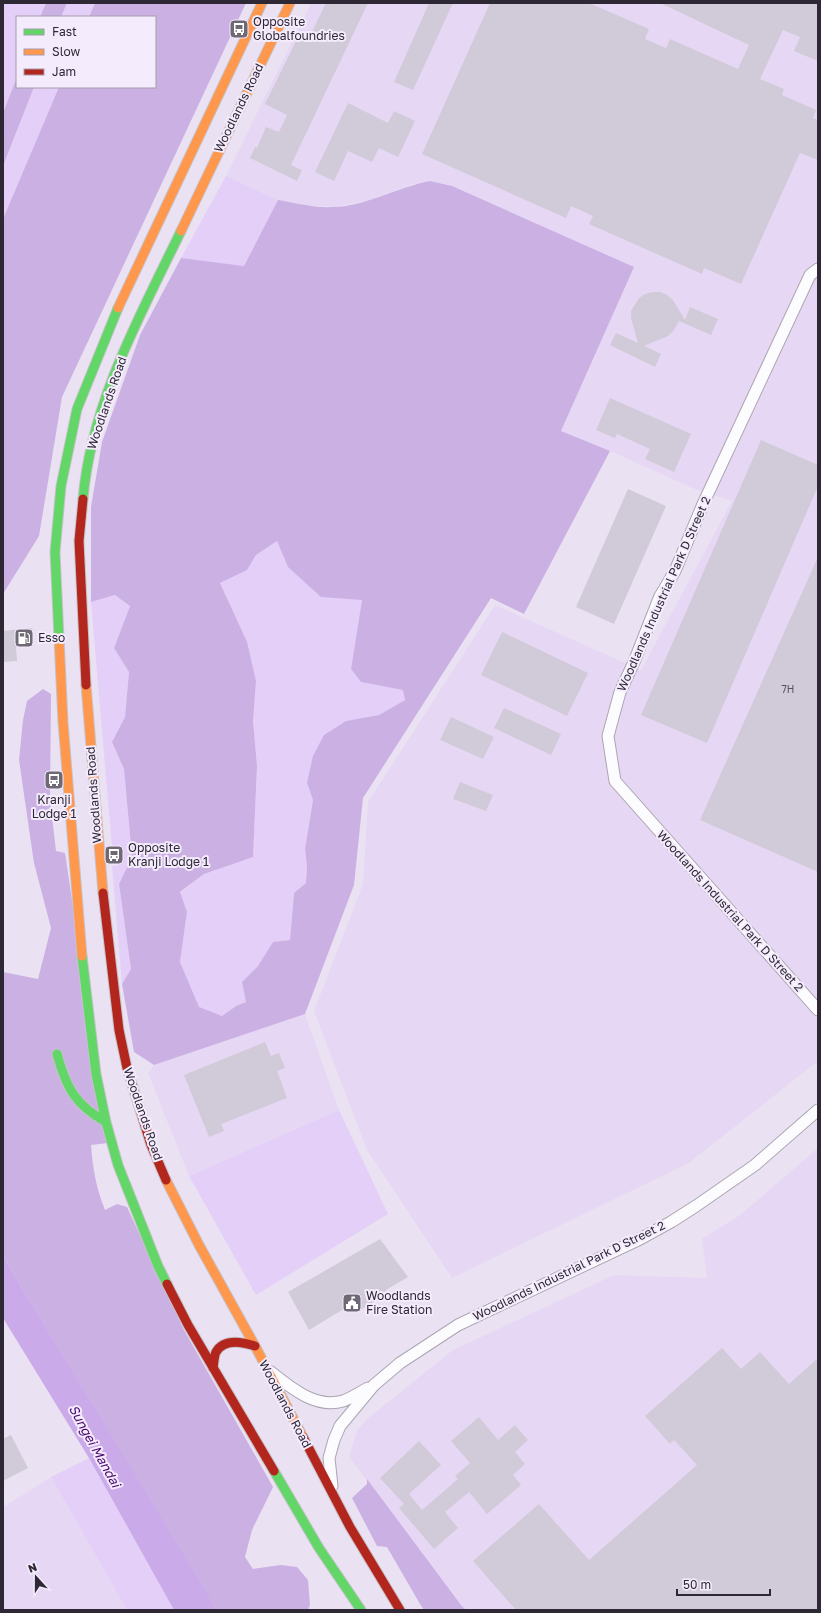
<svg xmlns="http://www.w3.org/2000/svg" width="821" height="1613" font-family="'Golos Text',sans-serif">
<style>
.built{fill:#e6d8f4}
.green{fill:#e4cff8}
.forest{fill:#cbb0e4;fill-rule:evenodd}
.water{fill:#caaae8}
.building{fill:#d1cad8}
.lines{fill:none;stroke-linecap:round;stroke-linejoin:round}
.street-casing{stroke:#aba6b2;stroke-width:13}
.fast-casing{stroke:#c6c2c9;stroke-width:11}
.slow-casing{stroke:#c6c2c9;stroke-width:11}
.jam-casing{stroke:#c6c2c9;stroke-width:11}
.street{stroke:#fcfbfd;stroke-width:11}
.fast{stroke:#63d668;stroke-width:9}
.slow{stroke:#ff974d;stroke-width:9}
.jam{stroke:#b3261e;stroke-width:9}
.labels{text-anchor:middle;stroke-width:4;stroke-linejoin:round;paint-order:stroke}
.number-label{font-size:10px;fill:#56505c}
.poi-label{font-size:12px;fill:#2d2833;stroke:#f4ebfd;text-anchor:start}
.street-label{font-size:12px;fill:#2d2833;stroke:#f4ebfd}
.water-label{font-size:13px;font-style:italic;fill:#48086d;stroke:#f4ebfd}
</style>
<rect width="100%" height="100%" fill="#eae2f2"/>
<!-- built -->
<path class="built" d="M 311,3 L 818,3 L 818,1061 L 689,1163 L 452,1278 L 367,1150 L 314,1011 L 363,884 L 368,802 L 495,605 L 641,670 L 732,501 L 692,488 L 610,451 L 561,431 L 634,267 L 452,186 L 430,181 L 414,184 L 366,201 L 334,207 L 307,205 L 278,200 L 226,176 Z
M 305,1014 L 339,1110 L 189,1176 L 148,1073 L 154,1065 Z
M 818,1148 L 818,1610 L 466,1610 L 461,1605 L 349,1457 L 357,1430 L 367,1419 L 453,1350 L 614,1275 L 707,1278 L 702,1239 L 740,1215 Z
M 51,1477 L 127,1610 L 3,1610 L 3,1507 Z"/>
<!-- green -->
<path class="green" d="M 3,3 L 46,3 L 40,17 L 17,17 L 17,77 L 3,113 Z
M 67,3 L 95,3 L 89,17 L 61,17 Z
M 34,87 L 59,87 L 3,219 L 3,166 Z
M 226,176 L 278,200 L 244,266 L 181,258 Z
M 277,541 L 288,567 L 362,600 L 351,669 L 361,682 L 403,690 L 405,700 L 379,715 L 346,721 L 307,783 L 313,800 L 305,849 L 307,867 L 306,883 L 294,893 L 290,940 L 273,942 L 258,966 L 242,982 L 246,1002 L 236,1006 L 222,1016 L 199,1008 L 180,962 L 187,912 L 180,893 L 204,874 L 253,856 L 257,766 L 253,721 L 256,681 L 225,593 L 220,583 L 247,570 L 256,555 Z
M 115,595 L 130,606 L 114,648 L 129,672 L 125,717 L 112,742 L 124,769 L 132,857 L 119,884 L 131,969 L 122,984 L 112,866 L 119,865 L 117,847 L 112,847 L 91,602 Z
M 339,1110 L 388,1214 L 256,1295 L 189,1176 Z
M 89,1458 L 174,1610 L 127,1610 L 51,1477 Z"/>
<!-- forest -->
<path class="forest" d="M 46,3 L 67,3 L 61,17 L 40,17 Z
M 95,3 L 246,3 L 62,397 L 39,536 L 3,594 L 3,219 L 59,87 L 155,87 L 155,17 L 89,17 Z
M 17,77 L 17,87 L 34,87 L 3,166 L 3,113 Z
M 430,181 L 452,186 L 634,267 L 561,431 L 610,451 L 524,614 L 491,598 L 363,798 L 354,885 L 305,1014 L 154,1065 L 134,1052 L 122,984 L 131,969 L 119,884 L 132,857 L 124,769 L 112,742 L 125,717 L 129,672 L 114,648 L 130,606 L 115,595 L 91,602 L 91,507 L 102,442 L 140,335 L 181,258 L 244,266 L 278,200 C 296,203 314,208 333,207 C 364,207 398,187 430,181 ZM 277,541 L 288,567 L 321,597 L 362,600 L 351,669 L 361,682 L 403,690 L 405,700 L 379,715 L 346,721 L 324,735 L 313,756 L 307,783 L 313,800 L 305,849 L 307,867 L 306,883 L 294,893 L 290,940 L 273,942 L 258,966 L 242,982 L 246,1002 L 236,1006 L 222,1016 L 199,1007 L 180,962 L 187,912 L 180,892 L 204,874 L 253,857 L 257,766 L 253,721 L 256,681 L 247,642 L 220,583 L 247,570 L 256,555 Z
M 43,689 L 51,694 L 50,800 L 56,851 L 65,853 L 108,1143 L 91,1145 C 93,1170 96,1187 105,1210 L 117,1204 L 127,1207 L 184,1330 L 273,1487 L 252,1530 L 245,1557 L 253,1569 L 281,1565 L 297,1567 L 308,1580 L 310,1605 L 308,1610 L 216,1610 L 3,1256 L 3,972 L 38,979 L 51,928 L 34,863 L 19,760 L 23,720 L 27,701 Z
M 367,1479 L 461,1605 L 466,1610 L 424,1610 L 420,1604 L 387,1547 L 377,1546 L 352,1498 L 367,1484 Z"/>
<!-- water -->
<path class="water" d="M 3,1256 L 206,1592 L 216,1610 L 174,1610 L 89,1458 L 3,1318 Z"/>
<!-- building -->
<path class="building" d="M 326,3 L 368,3 L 291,165 L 302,170 L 297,181 L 250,158 L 255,147 L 257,148 L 266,127 L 279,132 L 287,115 L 265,104 L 300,33 L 309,38 Z
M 429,3 L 453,3 L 413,90 L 394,82 Z
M 490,3 L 589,3 L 649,29 L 645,39 L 666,48 L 670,39 L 738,69 L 749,45 L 660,3 L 818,3 L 818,61 L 794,51 L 800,37 L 783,30 L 760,79 L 784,89 L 782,95 L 816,110 L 813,118 L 818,120 L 818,160 L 800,153 L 741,284 L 704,268 L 702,274 L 589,224 L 593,216 L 571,206 L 566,218 L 422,154 Z
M 348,103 L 388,123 L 394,111 L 415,121 L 398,157 L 379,148 L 372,162 L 348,151 L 334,181 L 315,172 Z
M 653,292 L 660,292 L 667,295 L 673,300 L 685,320 L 690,307 L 718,319 L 711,335 L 679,321 L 674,330 L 668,336 L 644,346 L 661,354 L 655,367 L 610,345 L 616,333 L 638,343 L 631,318 L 631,311 L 639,298 L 645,294 Z
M 610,398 L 691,434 L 674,472 L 645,459 L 650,449 L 617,434 L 615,438 L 596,430 Z
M 761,440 L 818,465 L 818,486 L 707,743 L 641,715 Z
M 628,489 L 666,506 L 614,624 L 576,607 Z
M 818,557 L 818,872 L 700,820 Z
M 32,628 L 33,646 L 16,647 L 17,661 L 3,662 L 3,631 Z
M 502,632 L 588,673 L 567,716 L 481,675 Z
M 504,708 L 561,734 L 551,755 L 494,728 Z
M 451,717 L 494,737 L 483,759 L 440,740 Z
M 460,782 L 493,795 L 486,811 L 453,799 Z
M 265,1042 L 271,1056 L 279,1053 L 285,1068 L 277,1071 L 287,1098 L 221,1124 L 224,1131 L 209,1137 L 184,1075 Z
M 380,1239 L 408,1277 L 386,1290 L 388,1293 L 357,1312 L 352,1304 L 309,1330 L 288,1292 Z
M 722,1348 L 741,1369 L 760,1352 L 789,1384 L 818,1358 L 818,1610 L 516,1610 L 473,1561 L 539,1504 L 589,1560 L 697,1465 L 674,1440 L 670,1444 L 645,1416 Z
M 479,1417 L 498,1440 L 515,1425 L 528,1440 L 515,1452 L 525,1464 L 513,1475 L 521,1485 L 487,1514 L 469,1492 L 445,1512 L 458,1528 L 434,1549 L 399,1508 L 404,1504 L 380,1478 L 419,1441 L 441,1465 L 409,1494 L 422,1510 L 458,1479 L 455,1476 L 470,1463 L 451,1441 Z
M 11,1435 L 28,1468 L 3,1481 L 3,1439 Z"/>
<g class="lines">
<defs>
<path id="street" d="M 818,269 L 810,275 L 703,504 L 675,571 L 660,596 L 634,662 L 620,692 L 608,736 L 615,781 L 818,1010
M 271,1372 C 291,1388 316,1409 343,1401 C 352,1398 360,1392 368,1388
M 332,1486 L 329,1458 L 334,1440 L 340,1426 L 374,1385 L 400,1363 L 458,1325 L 640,1239 L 671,1222 L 696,1206 L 755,1165 L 818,1110"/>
<path id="fast" d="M 83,499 C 91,403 140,316 181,231
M 59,638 L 55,552 L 61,486 L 77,409 L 118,308
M 82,956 L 96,1074 L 106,1122 L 118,1165 L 158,1266 L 167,1284
M 57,1054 C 66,1087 75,1105 106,1122
M 274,1471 L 319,1548 L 361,1610"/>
<path id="slow" d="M 181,231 L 290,3
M 118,308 L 262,3
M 59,638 L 63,722 L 82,956
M 86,685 L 103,893
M 166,1180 L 199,1245 L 255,1346 L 303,1437"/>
<path id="jam" d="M 83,499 L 79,541 L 86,685
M 103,893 L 119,1030 L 127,1068 L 151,1145 L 166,1180
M 167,1284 L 188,1325 L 274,1471
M 213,1368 C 214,1363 214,1356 216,1352 C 224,1338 243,1342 255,1346
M 303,1437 L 350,1527 L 400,1610"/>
</defs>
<!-- street casing -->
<use href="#street" class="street-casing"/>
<!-- fast casing -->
<use href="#fast" class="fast-casing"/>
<!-- slow casing -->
<use href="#slow" class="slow-casing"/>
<!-- jam casing -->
<use href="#jam" class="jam-casing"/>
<!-- street -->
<use href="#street" class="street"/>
<!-- fast -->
<use href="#fast" class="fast"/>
<!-- slow -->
<use href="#slow" class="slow"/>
<!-- jam -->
<use href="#jam" class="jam"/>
</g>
<!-- icons -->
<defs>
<symbol id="bus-square" viewBox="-11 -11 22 22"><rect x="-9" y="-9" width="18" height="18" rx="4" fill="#6f6976" stroke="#f4ebfd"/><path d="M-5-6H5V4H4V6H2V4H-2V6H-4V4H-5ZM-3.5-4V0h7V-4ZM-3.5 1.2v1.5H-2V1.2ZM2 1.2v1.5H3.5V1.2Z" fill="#fff"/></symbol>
<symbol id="fuel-square" viewBox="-11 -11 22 22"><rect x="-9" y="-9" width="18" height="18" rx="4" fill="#6f6976" stroke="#f4ebfd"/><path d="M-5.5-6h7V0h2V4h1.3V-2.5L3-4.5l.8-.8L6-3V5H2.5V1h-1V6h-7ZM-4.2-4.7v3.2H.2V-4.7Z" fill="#fff"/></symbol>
<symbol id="civic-square" viewBox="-11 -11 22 22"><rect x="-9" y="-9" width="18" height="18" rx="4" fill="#6f6976" stroke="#f4ebfd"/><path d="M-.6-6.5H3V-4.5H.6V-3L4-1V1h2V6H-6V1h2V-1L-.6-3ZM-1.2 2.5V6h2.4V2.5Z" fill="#fff"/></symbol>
</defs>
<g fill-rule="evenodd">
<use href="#bus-square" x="228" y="18" width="22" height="22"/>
<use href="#fuel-square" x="13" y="627" width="22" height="22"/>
<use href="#bus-square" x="43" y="769" width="22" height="22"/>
<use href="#bus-square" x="103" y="844" width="22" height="22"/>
<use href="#civic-square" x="341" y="1292" width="22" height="22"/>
</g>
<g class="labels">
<!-- number labels -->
<g class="number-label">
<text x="788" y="693">7H</text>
</g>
<!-- poi labels -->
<g class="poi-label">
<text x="253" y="26">Opposite<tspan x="253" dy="14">Globalfoundries</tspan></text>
<text x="38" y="642">Esso</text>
<text x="54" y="804" text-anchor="middle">Kranji<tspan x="54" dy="14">Lodge 1</tspan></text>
<text x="128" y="852">Opposite<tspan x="128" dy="14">Kranji Lodge 1</tspan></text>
<text x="366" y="1300">Woodlands<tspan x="366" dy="14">Fire Station</tspan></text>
</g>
<!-- street labels -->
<g class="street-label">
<text transform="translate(239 108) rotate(-64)" y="4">Woodlands Road</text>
<text transform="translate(107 403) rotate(-71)" y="4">Woodlands Road</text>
<text transform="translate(664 594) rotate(-66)" y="4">Woodlands Industrial Park D Street 2</text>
<text transform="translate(94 795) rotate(-94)" y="4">Woodlands Road</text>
<text transform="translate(730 911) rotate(48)" y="4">Woodlands Industrial Park D Street 2</text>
<text transform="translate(143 1114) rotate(71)" y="4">Woodlands Road</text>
<text transform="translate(569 1271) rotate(-26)" y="4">Woodlands Industrial Park D Street 2</text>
<text transform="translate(285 1404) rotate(62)" y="4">Woodlands Road</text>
</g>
<!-- water labels -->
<g class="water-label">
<text transform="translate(95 1446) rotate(61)" y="5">Sungei Mandai</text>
</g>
</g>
<!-- border -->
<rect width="821" height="1613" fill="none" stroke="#2d2833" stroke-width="8"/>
<!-- legend -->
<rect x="16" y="16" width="140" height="72" fill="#f4ebfd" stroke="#a49dac"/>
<rect x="24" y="29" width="20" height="6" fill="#63d668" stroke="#a49dac"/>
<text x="52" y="36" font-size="12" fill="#2d2833">Fast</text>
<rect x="24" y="49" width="20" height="6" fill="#ff974d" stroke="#a49dac"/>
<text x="52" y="56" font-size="12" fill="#2d2833">Slow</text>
<rect x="24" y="69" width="20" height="6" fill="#b3261e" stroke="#a49dac"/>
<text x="52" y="76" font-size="12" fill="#2d2833">Jam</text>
<!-- north arrow -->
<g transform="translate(36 1577) rotate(339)" stroke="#f4ebfd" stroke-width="3" paint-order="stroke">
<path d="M0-3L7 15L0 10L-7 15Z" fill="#2d2833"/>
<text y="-6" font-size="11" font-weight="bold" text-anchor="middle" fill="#2d2833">N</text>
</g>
<!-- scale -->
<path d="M677 1589v6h93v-6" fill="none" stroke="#2d2833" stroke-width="2"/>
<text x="683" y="1589" font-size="12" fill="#2d2833" stroke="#f4ebfd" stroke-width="3" paint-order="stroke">50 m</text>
</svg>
